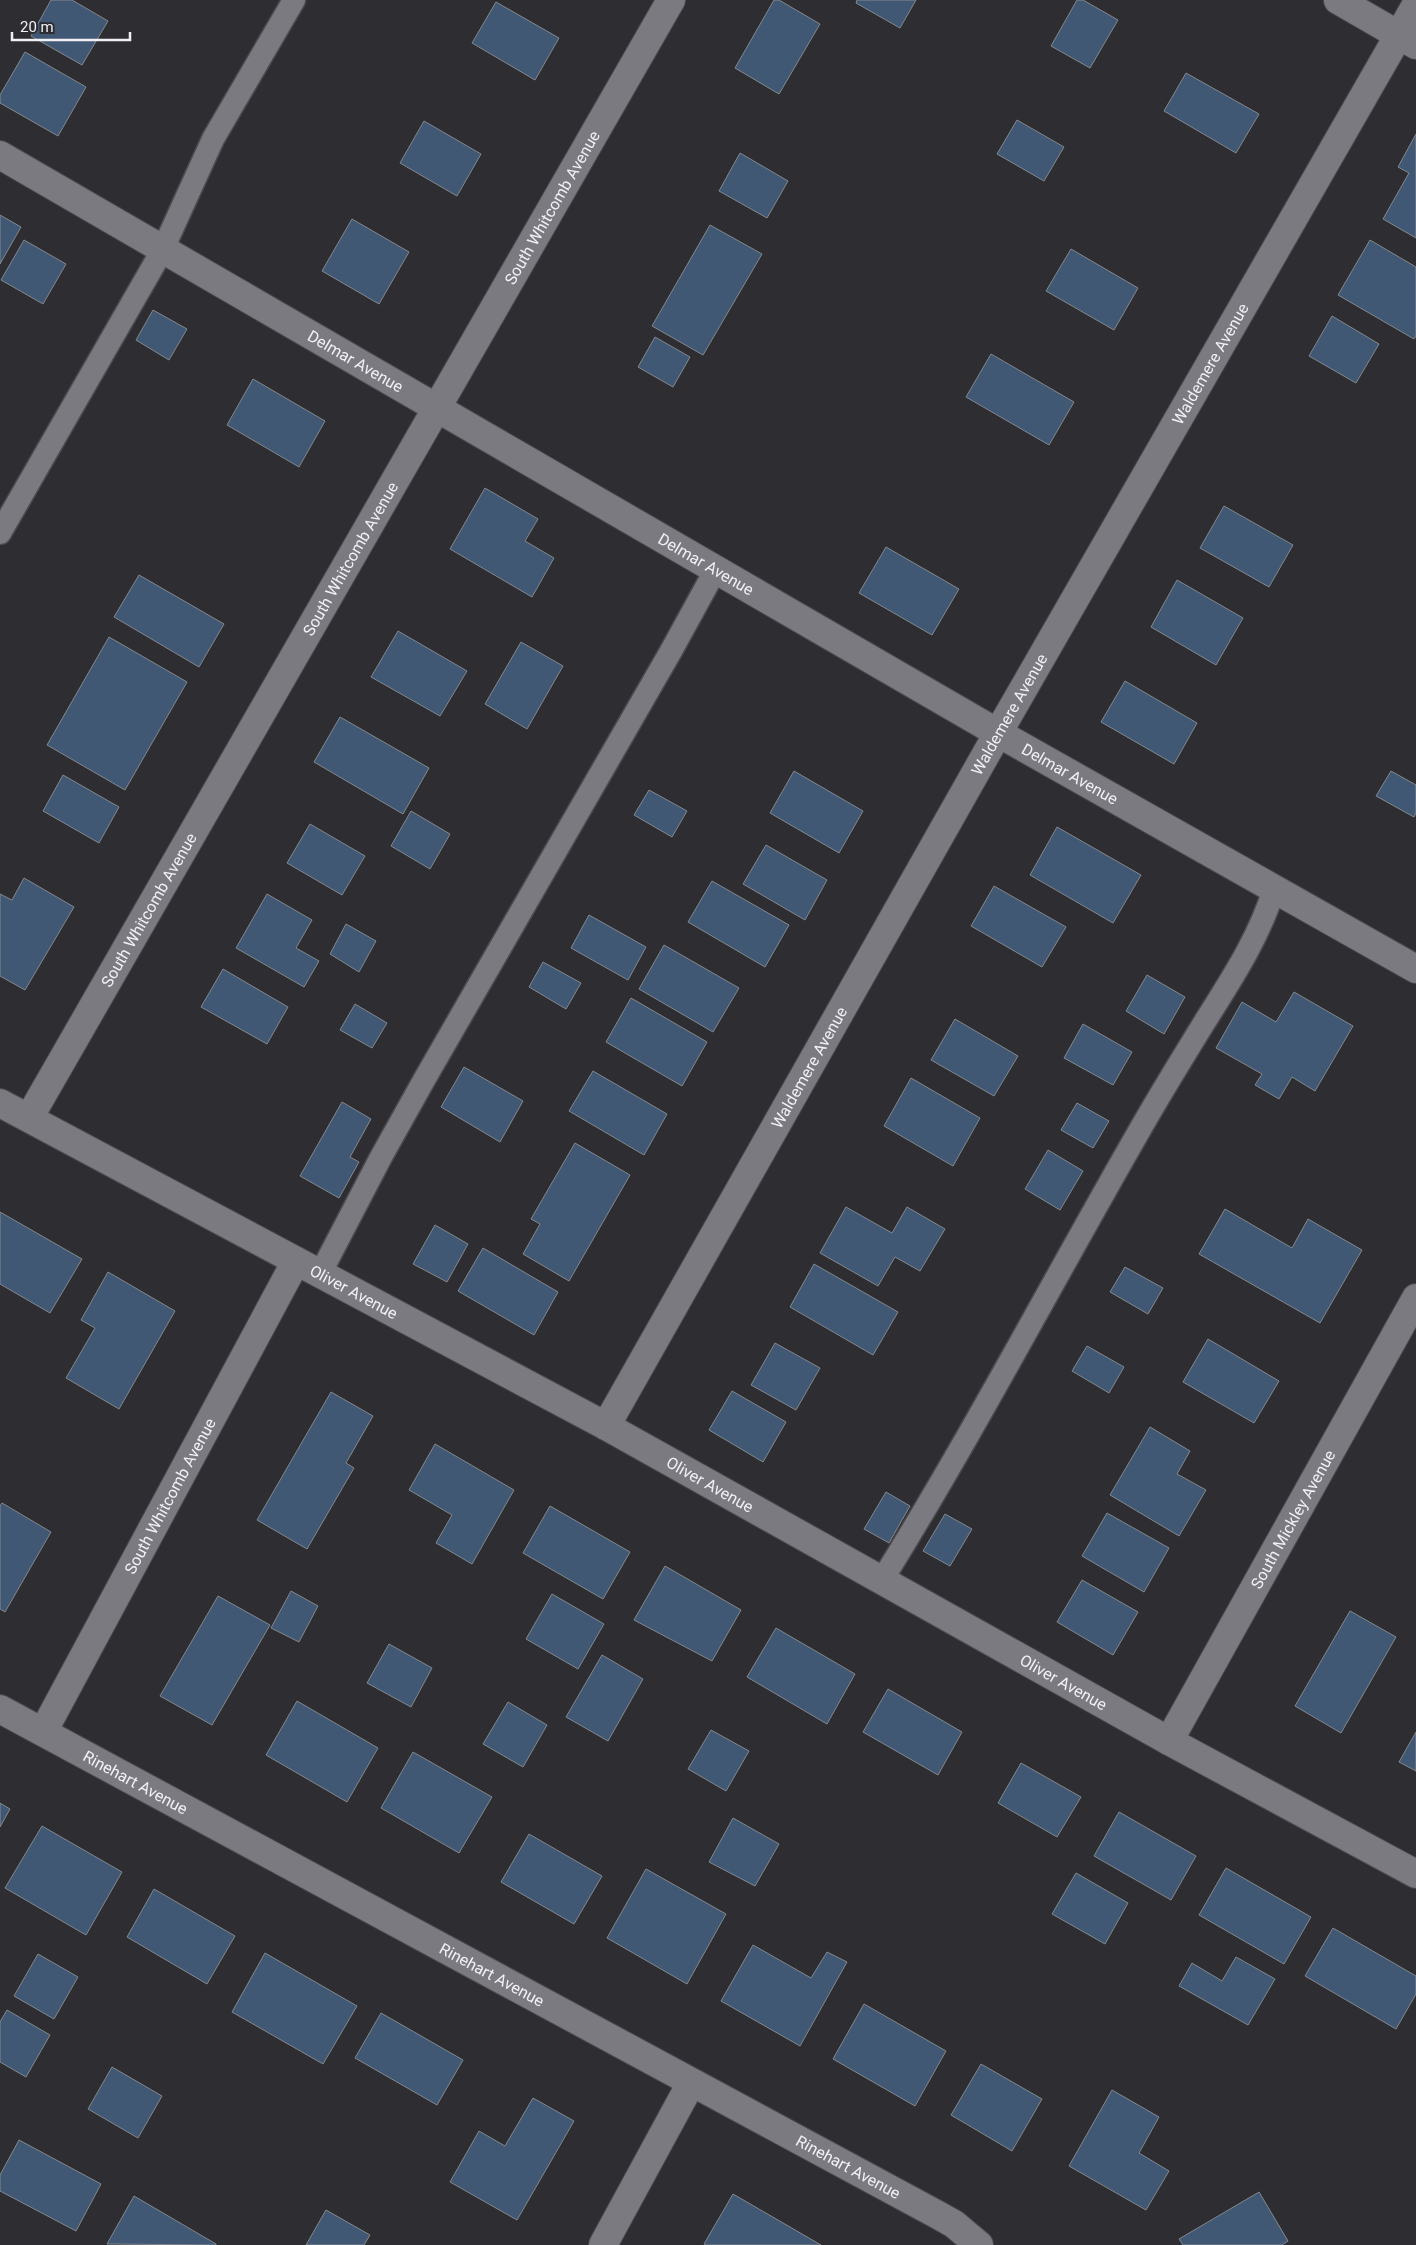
<svg xmlns="http://www.w3.org/2000/svg" width="1416" height="2245" font-family="Roboto,sans-serif">
<style>
.building{fill:#405874;stroke:#84888d}
.lines{fill:none;stroke-linecap:round;stroke-linejoin:round}
.service-casing{stroke:#4b4b4f;stroke-width:25}
.minor-casing{stroke:#4b4b4f;stroke-width:30}
.service{stroke:#7a7a80;stroke-width:22}
.minor{stroke:#7a7a80;stroke-width:28}
.labels{text-anchor:middle;stroke-width:4;stroke-linejoin:round;paint-order:stroke}
.street-label{font-size:16px;fill:#f1f1f5;stroke:#2e2e32}
</style>
<rect width="100%" height="100%" fill="#2e2e32"/>
<!-- building -->
<path class="building" d="M 51,0 L 72,0 L 108,21 L 82,65 L 31,36 Z
M 774,0 L 779,0 L 820,24 L 779,94 L 735,68 Z
M 857,0 L 916,0 L 900,28 L 856,3 Z
M 1077,0 L 1083,0 L 1118,20 L 1090,68 L 1051,46 Z
M 496,2 L 559,38 L 535,80 L 472,43 Z
M 25,52 L 86,87 L 58,136 L 0,103 L 0,95 Z
M 1186,73 L 1259,114 L 1236,153 L 1164,111 Z
M 1017,120 L 1064,147 L 1044,181 L 997,154 Z
M 424,121 L 481,154 L 457,196 L 400,163 Z
M 1416,134 L 1416,238 L 1383,219 L 1409,173 L 1398,167 Z
M 740,153 L 788,181 L 767,218 L 719,191 Z
M 0,215 L 21,227 L 0,264 Z
M 352,219 L 409,252 L 379,304 L 322,271 Z
M 710,225 L 762,254 L 703,355 L 652,326 Z
M 24,240 L 66,264 L 43,304 L 1,280 Z
M 1370,240 L 1416,267 L 1416,336 L 1414,339 L 1338,295 Z
M 1071,249 L 1138,288 L 1114,330 L 1046,291 Z
M 153,310 L 187,329 L 169,360 L 136,340 Z
M 1332,316 L 1379,344 L 1356,383 L 1309,356 Z
M 655,337 L 690,357 L 673,387 L 638,367 Z
M 991,354 L 1074,402 L 1049,445 L 966,397 Z
M 253,379 L 325,421 L 299,467 L 227,425 Z
M 485,488 L 538,519 L 525,541 L 554,558 L 532,597 L 450,549 Z
M 1224,506 L 1293,545 L 1269,587 L 1200,548 Z
M 886,547 L 959,589 L 932,635 L 859,593 Z
M 139,575 L 224,624 L 199,667 L 114,617 Z
M 1177,580 L 1243,618 L 1216,665 L 1151,627 Z
M 398,631 L 467,671 L 440,716 L 371,677 Z
M 109,637 L 187,682 L 125,790 L 47,745 Z
M 521,642 L 563,666 L 527,729 L 485,704 Z
M 1125,681 L 1197,723 L 1174,764 L 1101,722 Z
M 340,717 L 429,768 L 403,814 L 314,762 Z
M 794,771 L 863,811 L 839,853 L 770,813 Z
M 1391,771 L 1416,785 L 1416,813 L 1414,817 L 1376,796 Z
M 63,775 L 119,807 L 99,843 L 43,811 Z
M 649,790 L 687,811 L 672,837 L 634,815 Z
M 411,811 L 450,834 L 430,869 L 391,846 Z
M 310,824 L 365,856 L 342,895 L 287,863 Z
M 1057,827 L 1141,875 L 1113,923 L 1030,875 Z
M 766,845 L 827,880 L 805,920 L 743,884 Z
M 24,878 L 74,907 L 25,990 L 0,976 L 0,894 L 12,900 Z
M 712,881 L 789,925 L 765,967 L 688,922 Z
M 994,886 L 1066,927 L 1042,967 L 971,926 Z
M 267,894 L 312,920 L 296,948 L 319,961 L 304,987 L 236,948 Z
M 589,915 L 646,947 L 628,980 L 571,948 Z
M 346,924 L 376,941 L 359,972 L 330,954 Z
M 664,945 L 739,988 L 713,1032 L 639,989 Z
M 543,962 L 581,983 L 566,1009 L 529,987 Z
M 223,969 L 288,1007 L 267,1044 L 201,1007 Z
M 1147,975 L 1185,997 L 1164,1034 L 1126,1011 Z
M 1294,992 L 1353,1026 L 1315,1091 L 1292,1077 L 1279,1099 L 1255,1085 L 1262,1074 L 1216,1048 L 1242,1002 L 1276,1022 Z
M 631,998 L 707,1042 L 682,1086 L 606,1042 Z
M 355,1004 L 387,1023 L 372,1048 L 340,1030 Z
M 955,1019 L 1018,1056 L 994,1096 L 931,1060 Z
M 1083,1024 L 1132,1052 L 1113,1085 L 1064,1058 Z
M 464,1067 L 523,1101 L 500,1142 L 441,1107 Z
M 593,1071 L 667,1114 L 644,1155 L 569,1111 Z
M 911,1078 L 980,1118 L 953,1166 L 884,1126 Z
M 342,1102 L 371,1119 L 350,1157 L 359,1162 L 339,1198 L 300,1176 Z
M 1077,1103 L 1109,1121 L 1093,1148 L 1061,1130 Z
M 575,1143 L 630,1175 L 569,1281 L 523,1254 L 540,1224 L 531,1219 Z
M 1048,1150 L 1083,1171 L 1060,1210 L 1025,1189 Z
M 846,1207 L 892,1233 L 907,1207 L 945,1229 L 920,1271 L 895,1257 L 878,1286 L 820,1253 Z
M 1225,1209 L 1292,1248 L 1308,1219 L 1362,1250 L 1320,1323 L 1199,1254 Z
M 0,1212 L 82,1259 L 50,1313 L 0,1284 Z
M 435,1225 L 468,1244 L 447,1282 L 413,1264 Z
M 483,1248 L 558,1292 L 534,1335 L 458,1291 Z
M 814,1264 L 898,1312 L 873,1355 L 790,1307 Z
M 1125,1267 L 1163,1288 L 1148,1314 L 1110,1292 Z
M 108,1272 L 175,1311 L 119,1409 L 66,1378 L 95,1328 L 81,1320 Z
M 1208,1339 L 1279,1381 L 1254,1423 L 1183,1382 Z
M 775,1343 L 820,1368 L 796,1410 L 751,1385 Z
M 1087,1346 L 1124,1367 L 1109,1393 L 1072,1371 Z
M 732,1391 L 786,1422 L 763,1462 L 709,1430 Z
M 331,1392 L 373,1416 L 346,1463 L 354,1468 L 307,1549 L 257,1520 Z
M 1150,1427 L 1190,1451 L 1177,1474 L 1206,1490 L 1179,1536 L 1110,1495 Z
M 435,1444 L 514,1490 L 472,1564 L 436,1543 L 452,1515 L 409,1490 Z
M 886,1492 L 910,1506 L 889,1543 L 864,1529 Z
M 2,1503 L 51,1532 L 5,1612 L 0,1609 L 0,1506 Z
M 550,1506 L 630,1552 L 603,1599 L 523,1553 Z
M 1107,1513 L 1169,1548 L 1144,1592 L 1082,1556 Z
M 945,1514 L 972,1529 L 950,1566 L 923,1551 Z
M 665,1566 L 741,1610 L 712,1661 L 634,1620 Z
M 1082,1580 L 1138,1612 L 1113,1655 L 1057,1622 Z
M 291,1591 L 318,1606 L 299,1642 L 271,1628 Z
M 552,1594 L 604,1624 L 578,1669 L 526,1639 Z
M 218,1596 L 270,1625 L 212,1725 L 160,1696 Z
M 1350,1611 L 1396,1637 L 1341,1733 L 1295,1706 Z
M 776,1628 L 855,1674 L 827,1724 L 747,1677 Z
M 389,1644 L 432,1668 L 411,1707 L 367,1683 Z
M 602,1655 L 643,1679 L 608,1741 L 566,1717 Z
M 888,1689 L 962,1732 L 938,1775 L 863,1732 Z
M 297,1701 L 378,1748 L 347,1802 L 266,1755 Z
M 508,1702 L 547,1725 L 523,1767 L 483,1744 Z
M 711,1730 L 749,1751 L 726,1791 L 688,1769 Z
M 1416,1732 L 1416,1771 L 1399,1762 Z
M 413,1752 L 492,1797 L 459,1853 L 381,1808 Z
M 1021,1763 L 1081,1797 L 1057,1837 L 998,1803 Z
M 0,1803 L 10,1809 L 0,1827 Z
M 1119,1812 L 1196,1856 L 1171,1900 L 1094,1856 Z
M 733,1818 L 779,1844 L 755,1886 L 709,1862 Z
M 42,1826 L 122,1872 L 86,1935 L 5,1888 Z
M 529,1834 L 602,1876 L 574,1924 L 501,1882 Z
M 1226,1868 L 1311,1917 L 1284,1964 L 1199,1915 Z
M 646,1869 L 726,1914 L 687,1984 L 607,1938 Z
M 1076,1873 L 1128,1903 L 1105,1944 L 1052,1914 Z
M 154,1889 L 235,1936 L 207,1984 L 127,1937 Z
M 1333,1928 L 1416,1976 L 1416,1994 L 1396,2029 L 1305,1976 Z
M 753,1945 L 811,1978 L 827,1952 L 847,1962 L 800,2046 L 721,2001 Z
M 265,1953 L 357,2006 L 323,2064 L 232,2012 Z
M 38,1954 L 78,1977 L 54,2019 L 14,1996 Z
M 1236,1957 L 1275,1979 L 1248,2025 L 1179,1986 L 1192,1963 L 1222,1981 Z
M 864,2004 L 946,2051 L 915,2106 L 833,2059 Z
M 7,2010 L 50,2035 L 26,2077 L 0,2062 L 0,2022 Z
M 381,2013 L 463,2060 L 437,2105 L 355,2058 Z
M 981,2064 L 1042,2099 L 1012,2151 L 951,2115 Z
M 112,2067 L 162,2096 L 138,2138 L 88,2109 Z
M 1112,2090 L 1159,2117 L 1139,2153 L 1169,2171 L 1146,2210 L 1069,2166 Z
M 533,2098 L 574,2121 L 517,2220 L 450,2182 L 479,2131 L 505,2146 Z
M 19,2140 L 101,2184 L 76,2231 L 0,2191 L 0,2175 Z
M 1259,2192 L 1288,2241 L 1282,2245 L 1183,2245 L 1179,2239 Z
M 733,2194 L 821,2245 L 706,2245 L 704,2244 Z
M 134,2196 L 216,2244 L 216,2245 L 107,2244 Z
M 326,2210 L 370,2235 L 364,2245 L 306,2245 Z"/>
<g class="lines">
<defs>
<path id="service" d="M 0,533 L 163,249 L 213,139 L 294,0
M 320,1274 L 381,1157 L 424,1080 L 671,651 L 716,569
M 882,1580 C 974,1432 1055,1277 1142,1126 C 1162,1091 1183,1057 1204,1023 C 1231,980 1259,938 1274,889"/>
<g id="minor">
<path d="M 1338,0 L 1416,45"/>
<path id="s1" d="M 0,155 L 998,733 L 1416,969"/>
<path id="s2" d="M 0,1103 L 606,1426 L 1169,1741 L 1416,1874"/>
<path id="s3" d="M 29,1118 L 671,0"/>
<path id="s4" d="M 606,1426 L 998,733 L 1416,5"/>
<path id="s5" d="M 0,1709 L 938,2215 L 954,2224 L 979,2245"/>
<path id="s6" d="M 43,1732 L 296,1261"/>
<path id="s7" d="M 1169,1741 L 1416,1298"/>
<path d="M 603,2245 L 691,2083"/>
</g>
</defs>
<!-- service casing -->
<use href="#service" class="service-casing"/>
<!-- minor casing -->
<use href="#minor" class="minor-casing"/>
<!-- service -->
<use href="#service" class="service"/>
<!-- minor -->
<use href="#minor" class="minor"/>
</g>
<g class="labels">
<!-- street labels -->
<g class="street-label">
<text dy="6" stroke="none"><textPath href="#s3" startOffset="1050">South Whitcomb Avenue</textPath></text>
<text dy="6" stroke="none"><textPath href="#s1" startOffset="411">Delmar Avenue</textPath></text>
<text dy="6" stroke="none"><textPath href="#s4" startOffset="1222">Waldemere Avenue</textPath></text>
<text dy="6" stroke="none"><textPath href="#s3" startOffset="645">South Whitcomb Avenue</textPath></text>
<text dy="6" stroke="none"><textPath href="#s1" startOffset="816">Delmar Avenue</textPath></text>
<text dy="6" stroke="none"><textPath href="#s4" startOffset="818">Waldemere Avenue</textPath></text>
<text dy="6" stroke="none"><textPath href="#s1" startOffset="1236">Delmar Avenue</textPath></text>
<text dy="6" stroke="none"><textPath href="#s3" startOffset="240">South Whitcomb Avenue</textPath></text>
<text dy="6" stroke="none"><textPath href="#s4" startOffset="412">Waldemere Avenue</textPath></text>
<text dy="6" stroke="none"><textPath href="#s2" startOffset="401">Oliver Avenue</textPath></text>
<text dy="6" stroke="none"><textPath href="#s2" startOffset="806">Oliver Avenue</textPath></text>
<text dy="6" stroke="none"><textPath href="#s6" startOffset="268">South Whitcomb Avenue</textPath></text>
<text dy="6" stroke="none"><textPath href="#s7" startOffset="254">South Mickley Avenue</textPath></text>
<text dy="6" stroke="none"><textPath href="#s2" startOffset="1211">Oliver Avenue</textPath></text>
<text dy="6" stroke="none"><textPath href="#s5" startOffset="154">Rinehart Avenue</textPath></text>
<text dy="6" stroke="none"><textPath href="#s5" startOffset="559">Rinehart Avenue</textPath></text>
<text dy="6" stroke="none"><textPath href="#s5" startOffset="964">Rinehart Avenue</textPath></text>
</g>
</g>
<!-- scale -->
<path d="M12 32v8h118v-8" fill="none" stroke="#f1f1f5" stroke-width="2.5"/>
<text x="20" y="32" font-size="15" fill="#f1f1f5" stroke="#2e2e32" stroke-width="4" paint-order="stroke">20 m</text>
</svg>
